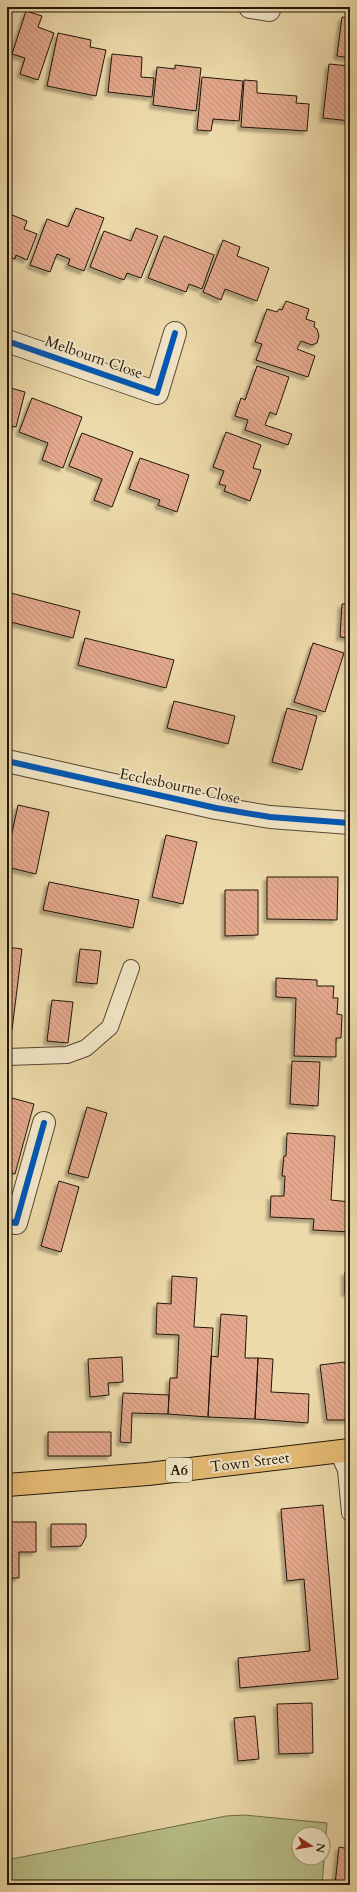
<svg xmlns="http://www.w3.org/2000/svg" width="357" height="1892" font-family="Cardo,serif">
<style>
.grass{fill:#b8c088;stroke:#6c6b49;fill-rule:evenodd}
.building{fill:url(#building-back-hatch);stroke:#20160a;filter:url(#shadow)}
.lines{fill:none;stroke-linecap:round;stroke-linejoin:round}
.service-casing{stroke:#534732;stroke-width:18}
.minor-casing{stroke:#534732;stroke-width:24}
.trunk-casing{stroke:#20160a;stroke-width:24}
.service{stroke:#f3e7c8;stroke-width:16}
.minor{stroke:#f3e7c8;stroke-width:22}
.trunk{stroke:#e6bd75;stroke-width:22}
.cycleway-casing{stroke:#f3e7c8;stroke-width:8}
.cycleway{stroke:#0057b8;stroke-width:6}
.labels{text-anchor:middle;stroke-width:4;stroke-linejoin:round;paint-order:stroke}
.shield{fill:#f3e7c8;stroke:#5f5543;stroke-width:1}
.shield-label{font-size:14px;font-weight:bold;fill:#20160a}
.street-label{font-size:15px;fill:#20160a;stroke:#f3e7c8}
</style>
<defs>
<pattern id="building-back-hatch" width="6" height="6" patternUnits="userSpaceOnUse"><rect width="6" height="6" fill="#e4a88c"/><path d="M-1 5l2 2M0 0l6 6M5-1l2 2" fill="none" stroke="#c39077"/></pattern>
<filter id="shadow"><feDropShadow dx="-3.5" dy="3.5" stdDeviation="1" flood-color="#0004"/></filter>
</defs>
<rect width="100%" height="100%" fill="#eddaaa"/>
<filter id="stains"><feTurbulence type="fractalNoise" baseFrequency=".005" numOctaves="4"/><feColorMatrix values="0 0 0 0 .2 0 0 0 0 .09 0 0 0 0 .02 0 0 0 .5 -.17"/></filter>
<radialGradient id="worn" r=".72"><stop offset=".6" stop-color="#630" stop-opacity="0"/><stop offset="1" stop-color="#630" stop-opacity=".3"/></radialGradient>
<!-- grass -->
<path class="grass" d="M 244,1815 L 327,1823 L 322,1885 L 7,1885 L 7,1860 L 226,1816 ZM 299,1834 L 323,1834 L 323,1858 L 299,1858 Z"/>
<!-- building -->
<path class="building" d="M 26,11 L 42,16 L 38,27 L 54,33 L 38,80 L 20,74 L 25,58 L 12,54 Z
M 342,17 L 350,18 L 350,58 L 337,56 Z
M 7,18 L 11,19 L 7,34 Z
M 58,33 L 91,40 L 90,47 L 106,50 L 96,96 L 47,86 Z
M 112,54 L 142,57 L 141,77 L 154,78 L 152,97 L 108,92 Z
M 329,64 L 350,66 L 350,121 L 323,118 Z
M 175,65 L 201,68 L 196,111 L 153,105 L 157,67 L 175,69 Z
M 202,77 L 243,81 L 239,121 L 213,119 L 211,131 L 197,130 Z
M 244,80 L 257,81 L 257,93 L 297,96 L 296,103 L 309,104 L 307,131 L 241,127 Z
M 76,208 L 104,218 L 84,271 L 68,265 L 70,259 L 57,254 L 50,272 L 30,265 L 47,219 L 68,227 Z
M 7,213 L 27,221 L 24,229 L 37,234 L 27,260 L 16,255 L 15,259 L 7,256 Z
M 136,228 L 158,236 L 141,278 L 127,273 L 124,280 L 90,267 L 104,231 L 131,241 Z
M 164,236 L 214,255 L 202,289 L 189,284 L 186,292 L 148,278 Z
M 223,240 L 240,247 L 237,256 L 269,268 L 257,301 L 225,289 L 221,300 L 203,292 Z
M 286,301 L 309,309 L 306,319 L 315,322 L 314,327 L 317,329 L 319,336 L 317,343 L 312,345 L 301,341 L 297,349 L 315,356 L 308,377 L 256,360 L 262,344 L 255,342 L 267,309 L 277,312 L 279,309 L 282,310 Z
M 257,366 L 289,377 L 276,415 L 270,412 L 265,425 L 292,434 L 288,445 L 245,430 L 248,420 L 235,416 L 241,398 L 245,400 Z
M 7,387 L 25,392 L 16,427 L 7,425 Z
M 32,398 L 82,417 L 63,468 L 42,460 L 48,443 L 19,432 Z
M 226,432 L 261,445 L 253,468 L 261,470 L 250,501 L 224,491 L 226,486 L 219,484 L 224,471 L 213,467 Z
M 82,433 L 133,452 L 112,507 L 94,500 L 102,479 L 69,466 Z
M 140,458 L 189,475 L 177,512 L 158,505 L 160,500 L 129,489 Z
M 7,592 L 80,611 L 73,638 L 7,621 Z
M 342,604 L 350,604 L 350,638 L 340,637 Z
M 85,638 L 174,660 L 166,688 L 78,665 Z
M 313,643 L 344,653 L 325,712 L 294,702 Z
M 174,701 L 235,716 L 228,744 L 167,728 Z
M 287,708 L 317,716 L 302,770 L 272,762 Z
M 18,805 L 49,812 L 36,874 L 7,867 L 7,856 Z
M 166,835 L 197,842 L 183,904 L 152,897 Z
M 267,877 L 338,877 L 337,920 L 267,919 Z
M 49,882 L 139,900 L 133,928 L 43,910 Z
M 225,890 L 258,890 L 258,935 L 225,936 Z
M 7,947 L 22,949 L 12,1030 L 7,1030 Z
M 80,949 L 101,951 L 97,984 L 76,982 Z
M 276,978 L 317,980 L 317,986 L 334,986 L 333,998 L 338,998 L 337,1014 L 342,1015 L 341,1038 L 336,1038 L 336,1057 L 294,1056 L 296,998 L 276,997 Z
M 52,1000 L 73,1002 L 68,1043 L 47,1041 Z
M 292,1061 L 320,1062 L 318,1106 L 290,1104 Z
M 12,1098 L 34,1104 L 15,1174 L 7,1172 L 7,1117 Z
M 87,1107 L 107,1113 L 88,1178 L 68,1173 Z
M 287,1133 L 335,1136 L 331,1200 L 350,1202 L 350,1232 L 313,1230 L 314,1219 L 270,1217 L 271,1196 L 284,1196 L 285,1176 L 282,1176 L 284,1156 L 286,1156 Z
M 59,1181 L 79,1187 L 61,1252 L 41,1246 Z
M 345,1272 L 350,1273 L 350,1293 L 345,1293 Z
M 172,1276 L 197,1278 L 194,1327 L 213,1328 L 208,1417 L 168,1414 L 170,1378 L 177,1378 L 179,1335 L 156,1334 L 157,1303 L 171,1304 Z
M 221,1314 L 247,1316 L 245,1358 L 258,1358 L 255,1419 L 208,1417 L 211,1356 L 218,1357 Z
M 122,1357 L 123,1382 L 108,1383 L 109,1395 L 90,1397 L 88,1359 Z
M 258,1358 L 273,1359 L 271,1392 L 309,1394 L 308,1423 L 255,1419 Z
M 345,1362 L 350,1401 L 350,1420 L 327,1420 L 320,1365 Z
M 123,1393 L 169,1395 L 168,1414 L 132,1413 L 131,1443 L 120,1442 Z
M 48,1432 L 111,1432 L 111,1456 L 48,1456 Z
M 323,1505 L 338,1679 L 240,1688 L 238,1658 L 310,1651 L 304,1579 L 287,1581 L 281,1509 Z
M 7,1522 L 36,1522 L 36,1552 L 19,1552 L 19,1578 L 7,1578 Z
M 51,1524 L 86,1524 L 86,1537 L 81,1546 L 51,1547 Z
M 312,1703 L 313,1753 L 279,1754 L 277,1704 Z
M 255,1716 L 259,1759 L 238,1761 L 234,1718 Z
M 339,1847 L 350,1849 L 350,1885 L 335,1885 Z"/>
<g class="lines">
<defs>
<path id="service" d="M 7,1057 L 67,1055 L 86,1048 L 110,1027 L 131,968
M 338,1452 L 346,1470 L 350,1513"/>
<path id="minor" d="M 250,7 L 269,10
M 7,341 L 157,393 L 175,333
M 7,761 L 216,808 L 270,817 L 350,823
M 7,1221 L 16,1223 L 44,1123"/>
<path id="trunk" d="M 7,1485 L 148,1474 L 350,1450"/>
</defs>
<!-- service casing -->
<use href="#service" class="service-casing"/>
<!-- minor casing -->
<use href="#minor" class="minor-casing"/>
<!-- trunk casing -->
<use href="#trunk" class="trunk-casing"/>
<!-- service -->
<use href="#service" class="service"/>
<!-- minor -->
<use href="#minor" class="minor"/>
<!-- trunk -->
<use href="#trunk" class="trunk"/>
<defs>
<path id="cycleway" d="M 7,341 L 157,393 L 175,333
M 7,761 L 216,808 L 270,817 L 350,823
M 7,1221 L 16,1223 L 44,1123"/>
</defs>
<!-- cycleway casing -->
<use href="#cycleway" class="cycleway-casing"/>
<!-- cycleway -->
<use href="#cycleway" class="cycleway"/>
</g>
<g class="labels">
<!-- shield labels -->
<rect class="shield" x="166" y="1458" width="26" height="24" rx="3"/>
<g class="shield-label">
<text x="179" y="1475">A6</text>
</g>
<!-- street labels -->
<g class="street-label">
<text transform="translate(94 357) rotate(19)" y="5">Melbourn Close</text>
<text transform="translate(180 786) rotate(12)" y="5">Ecclesbourne Close</text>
<text transform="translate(250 1462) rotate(-7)" y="5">Town Street</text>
</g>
</g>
<!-- margin -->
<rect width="357" height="1892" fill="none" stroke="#eddaaa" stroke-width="24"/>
<rect x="8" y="8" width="341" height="1876" fill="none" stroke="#20160a" stroke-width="2"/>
<rect x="12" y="12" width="333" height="1868" fill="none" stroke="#20160a"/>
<!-- north arrow -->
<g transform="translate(311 1846) rotate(102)"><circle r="19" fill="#f3e7c8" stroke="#9f937c"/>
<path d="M0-3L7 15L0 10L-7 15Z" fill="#8f2418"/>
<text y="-6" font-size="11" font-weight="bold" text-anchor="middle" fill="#20160a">N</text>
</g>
<rect width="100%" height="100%" filter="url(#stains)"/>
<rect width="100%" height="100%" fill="url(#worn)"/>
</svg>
